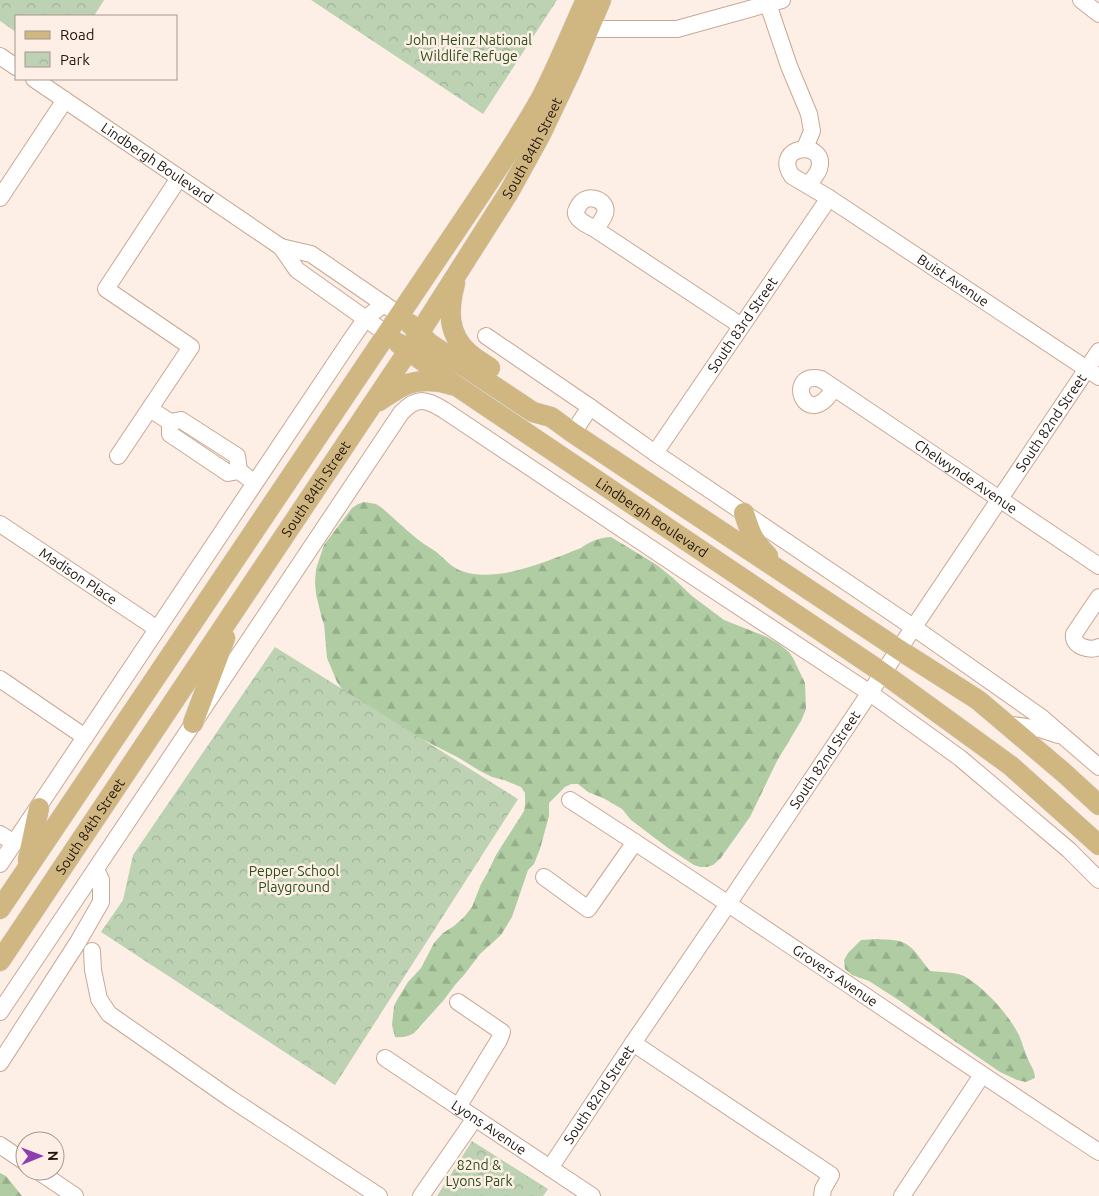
<svg xmlns="http://www.w3.org/2000/svg" width="1099" height="1196" font-family="Ubuntu,sans-serif">
<style>
.forest{fill:url(#forest-firs)}
.park{fill:url(#park-crowns)}
.lines{fill:none;stroke-linecap:round;stroke-linejoin:round}
.minor-casing{stroke:#caa793;stroke-width:18}
.major-casing{stroke:#d2d0ce;stroke-width:21}
.minor{stroke:#fff;stroke-width:16}
.major{stroke:#d0b680;stroke-width:20}
.labels{text-anchor:middle;stroke-width:5;stroke-linejoin:round;paint-order:stroke}
.park-label{font-size:14px;fill:#2a4f16;stroke:#feefe6}
.street-label{font-size:14px;fill:#1f130b;stroke:#feefe6}
</style>
<defs>
<pattern id="forest-firs" width="22" height="20" patternUnits="userSpaceOnUse" patternTransform="scale(1.25)"><rect width="22" height="20" fill="#afcca3"/><path d="M5 1l3.5 6h-7zM16 11l3.5 6h-7z" fill="#96ae8b"/></pattern>
<pattern id="park-crowns" width="20" height="18" patternUnits="userSpaceOnUse" patternTransform="scale(1.25)"><rect width="20" height="18" fill="#bcd2b3"/><path d="M2 6a3 3 0 1 1 6 0M12 15a3 3 0 1 1 6 0" fill="none" stroke="#a1b399"/></pattern>
</defs>
<rect width="100%" height="100%" fill="#feefe6"/>
<!-- forest -->
<path class="forest" d="M 364,502 L 376,504 L 382,508 C 394,518 405,529 416,538 C 422,543 429,547 435,551 C 444,558 449,565 459,570 C 495,585 547,561 581,548 C 589,542 600,537 611,537 L 657,565 L 673,578 L 692,596 L 724,620 L 767,637 L 779,644 L 789,652 L 793,658 L 805,683 L 806,709 L 801,721 L 777,761 L 750,817 L 720,859 L 713,865 L 707,867 L 700,867 L 694,865 L 668,848 L 631,820 L 622,809 L 605,799 L 588,792 L 578,784 L 571,784 L 565,787 L 549,803 L 549,816 L 540,849 L 534,864 L 528,870 L 512,917 L 501,935 L 480,954 L 464,975 L 455,985 L 443,1001 L 414,1033 C 407,1037 403,1038 395,1037 L 392,1025 L 394,1006 L 397,1000 L 408,982 L 421,968 L 434,943 L 443,933 L 454,926 L 464,917 L 472,907 L 481,884 L 488,872 L 496,855 L 524,811 L 525,805 L 525,793 L 521,787 L 504,780 L 492,777 L 480,771 L 459,758 L 418,737 L 344,692 L 337,682 L 327,658 L 324,624 L 322,619 L 316,594 L 315,582 L 316,569 L 324,545 L 352,508 L 358,504 Z
M 878,939 C 885,940 894,939 902,942 C 914,946 922,962 930,971 C 939,972 957,972 964,976 C 985,988 1008,1014 1019,1035 C 1022,1042 1024,1050 1027,1057 C 1030,1065 1035,1070 1035,1078 L 1026,1082 L 1017,1080 L 1000,1072 L 953,1040 L 900,1001 L 869,981 L 852,975 L 845,969 L 844,960 L 848,953 L 861,940 Z
M 0,1173 L 6,1176 L 22,1196 L 0,1196 Z"/>
<!-- park -->
<path class="park" d="M 0,0 L 104,0 L 94,16 L 16,16 L 16,32 L 0,21 Z
M 311,0 L 557,0 L 483,114 Z
M 275,647 L 518,799 L 335,1085 L 101,932 L 123,900 L 133,855 Z
M 472,1141 L 548,1189 L 543,1196 L 437,1196 Z"/>
<g class="lines">
<defs>
<g id="minor">
<path d="M 1081,0 L 1099,14"/>
<path d="M 768,4 L 789,66 L 809,114 L 812,131 L 805,148"/>
<path d="M 588,29 L 677,29 L 782,0"/>
<path d="M 0,56 L 16,67"/>
<path id="s1" d="M 34,79 L 281,247 L 297,270 L 387,334"/>
<path id="s2" d="M 808,185 C 812,180 817,175 819,169 C 828,139 771,145 792,176 L 829,198 L 1099,377"/>
<path d="M 0,198 L 65,100"/>
<path d="M 595,229 C 598,225 602,221 604,216 C 612,201 586,190 578,207 C 577,209 575,211 576,214 C 578,221 589,226 595,229 L 731,319 L 741,326"/>
<path d="M 281,247 L 311,254 L 391,309"/>
<path d="M 486,336 L 590,407 L 655,453 L 913,627 L 1041,717 L 1099,767"/>
<path id="s3" d="M 834,388 C 806,435 783,370 821,379 L 1099,566"/>
<path d="M 150,409 L 170,422 L 181,420 L 237,456 L 239,471"/>
<path d="M 170,422 L 170,434 L 228,473 L 239,471 L 247,477"/>
<path d="M 573,433 L 590,407"/>
<path id="s4" d="M 655,453 L 829,198"/>
<path d="M 118,456 L 191,347 L 106,289 L 179,178"/>
<path id="s5" d="M 0,524 L 147,622 L 156,629"/>
<path d="M 1099,597 L 1074,634 C 1072,647 1090,651 1099,647"/>
<path d="M 0,679 L 85,737"/>
<path d="M 1006,724 L 1040,729 L 1058,735"/>
<path id="s6" d="M 570,800 C 749,915 922,1036 1099,1152"/>
<path d="M 0,834 L 14,843"/>
<path d="M 0,864 C 117,690 233,515 350,341 L 366,318 L 384,304"/>
<path d="M 544,877 L 588,909 L 635,842"/>
<path d="M 92,951 L 93,970 L 99,999 L 109,1014 L 231,1099 L 379,1196"/>
<path d="M 458,1002 L 502,1032 L 499,1040 L 458,1107"/>
<path d="M 0,1012 L 401,413 C 417,396 426,399 444,410 L 688,573 L 870,693 L 960,758 L 1069,850 L 1099,880"/>
<path d="M 633,1043 L 831,1175 L 823,1189 L 822,1196"/>
<path id="s7" d="M 385,1058 L 592,1196"/>
<path d="M 0,1063 L 78,942 L 101,902 L 101,880 L 96,869"/>
<path d="M 0,1145 L 25,1162"/>
<path id="s8" d="M 550,1168 L 633,1043 L 728,904 L 1099,351"/>
<path d="M 38,1171 L 75,1196"/>
<path d="M 421,1196 L 475,1118"/>
<path d="M 902,1196 L 982,1075"/>
</g>
<g id="major">
<path d="M 455,283 C 448,310 447,335 470,354 C 476,359 483,363 490,368"/>
<path d="M 410,324 L 429,343 L 533,412 L 551,417 L 573,433 L 898,649 L 978,700 L 1063,772 L 1099,805"/>
<path id="s9" d="M 398,343 L 458,387 L 883,673 L 1011,766 L 1099,845"/>
<path d="M 379,401 C 387,396 395,390 403,386 C 418,379 437,380 452,385"/>
<path d="M 744,513 C 750,532 753,541 768,556"/>
<path d="M 193,723 L 225,638"/>
<path d="M 28,860 L 39,808"/>
<path d="M 0,909 L 464,219 C 490,180 517,141 540,100 C 557,68 570,35 585,2"/>
<path id="s10" d="M 0,961 L 408,351 L 509,192 L 540,136 L 571,71 L 601,0"/>
</g>
</defs>
<!-- minor casing -->
<use href="#minor" class="minor-casing"/>
<!-- major casing -->
<use href="#major" class="major-casing"/>
<!-- minor -->
<use href="#minor" class="minor"/>
<!-- major -->
<use href="#major" class="major"/>
</g>
<g class="labels">
<!-- park labels -->
<g class="park-label">
<text x="469" y="45">John Heinz National<tspan x="469" dy="16">Wildlife Refuge</tspan></text>
<text x="294" y="876">Pepper School<tspan x="294" dy="16">Playground</tspan></text>
<text x="479" y="1170">82nd &amp;<tspan x="479" dy="16">Lyons Park</tspan></text>
</g>
<!-- street labels -->
<g class="street-label">
<text dy="5" stroke="none"><textPath href="#s10" startOffset="972">South 84th Street</textPath></text>
<text dy="5" stroke="none"><textPath href="#s1" startOffset="149">Lindbergh Boulevard</textPath></text>
<text dy="5" stroke="none"><textPath href="#s2" startOffset="279">Buist Avenue</textPath></text>
<text dy="5" stroke="none"><textPath href="#s4" startOffset="155">South 83rd Street</textPath></text>
<text dy="5" stroke="none"><textPath href="#s8" startOffset="898">South 82nd Street</textPath></text>
<text dy="5" stroke="none"><textPath href="#s3" startOffset="251">Chelwynde Avenue</textPath></text>
<text dy="5" stroke="none"><textPath href="#s10" startOffset="568">South 84th Street</textPath></text>
<text dy="5" stroke="none"><textPath href="#s9" startOffset="308">Lindbergh Boulevard</textPath></text>
<text dy="5" stroke="none"><textPath href="#s5" startOffset="94">Madison Place</textPath></text>
<text dy="5" stroke="none"><textPath href="#s8" startOffset="492">South 82nd Street</textPath></text>
<text dy="5" stroke="none"><textPath href="#s10" startOffset="162">South 84th Street</textPath></text>
<text dy="5" stroke="none"><textPath href="#s6" startOffset="318">Grovers Avenue</textPath></text>
<text dy="5" stroke="none"><textPath href="#s8" startOffset="88">South 82nd Street</textPath></text>
<text dy="5" stroke="none"><textPath href="#s7" startOffset="125">Lyons Avenue</textPath></text>
</g>
</g>
<!-- legend -->
<rect x="15" y="15" width="162" height="65" fill="#feefe6" stroke="#a5978e"/>
<rect x="25" y="31" width="25" height="8" fill="#d0b680" stroke="#a5978e"/>
<text x="60" y="40" font-size="15" fill="#1f130b">Road</text>
<rect x="25" y="52" width="25" height="15" fill="url(#park-crowns)" stroke="#a5978e"/>
<text x="60" y="65" font-size="15" fill="#1f130b">Park</text>
<!-- north arrow -->
<g transform="translate(40 1156) rotate(89)"><circle r="24" fill="#feefe6" stroke="#a5978e"/>
<path d="M0-4L9 19L0 12L-9 19Z" fill="#903ead"/>
<text y="-8" font-size="14" font-weight="bold" text-anchor="middle" fill="#1f130b">N</text>
</g>
</svg>
